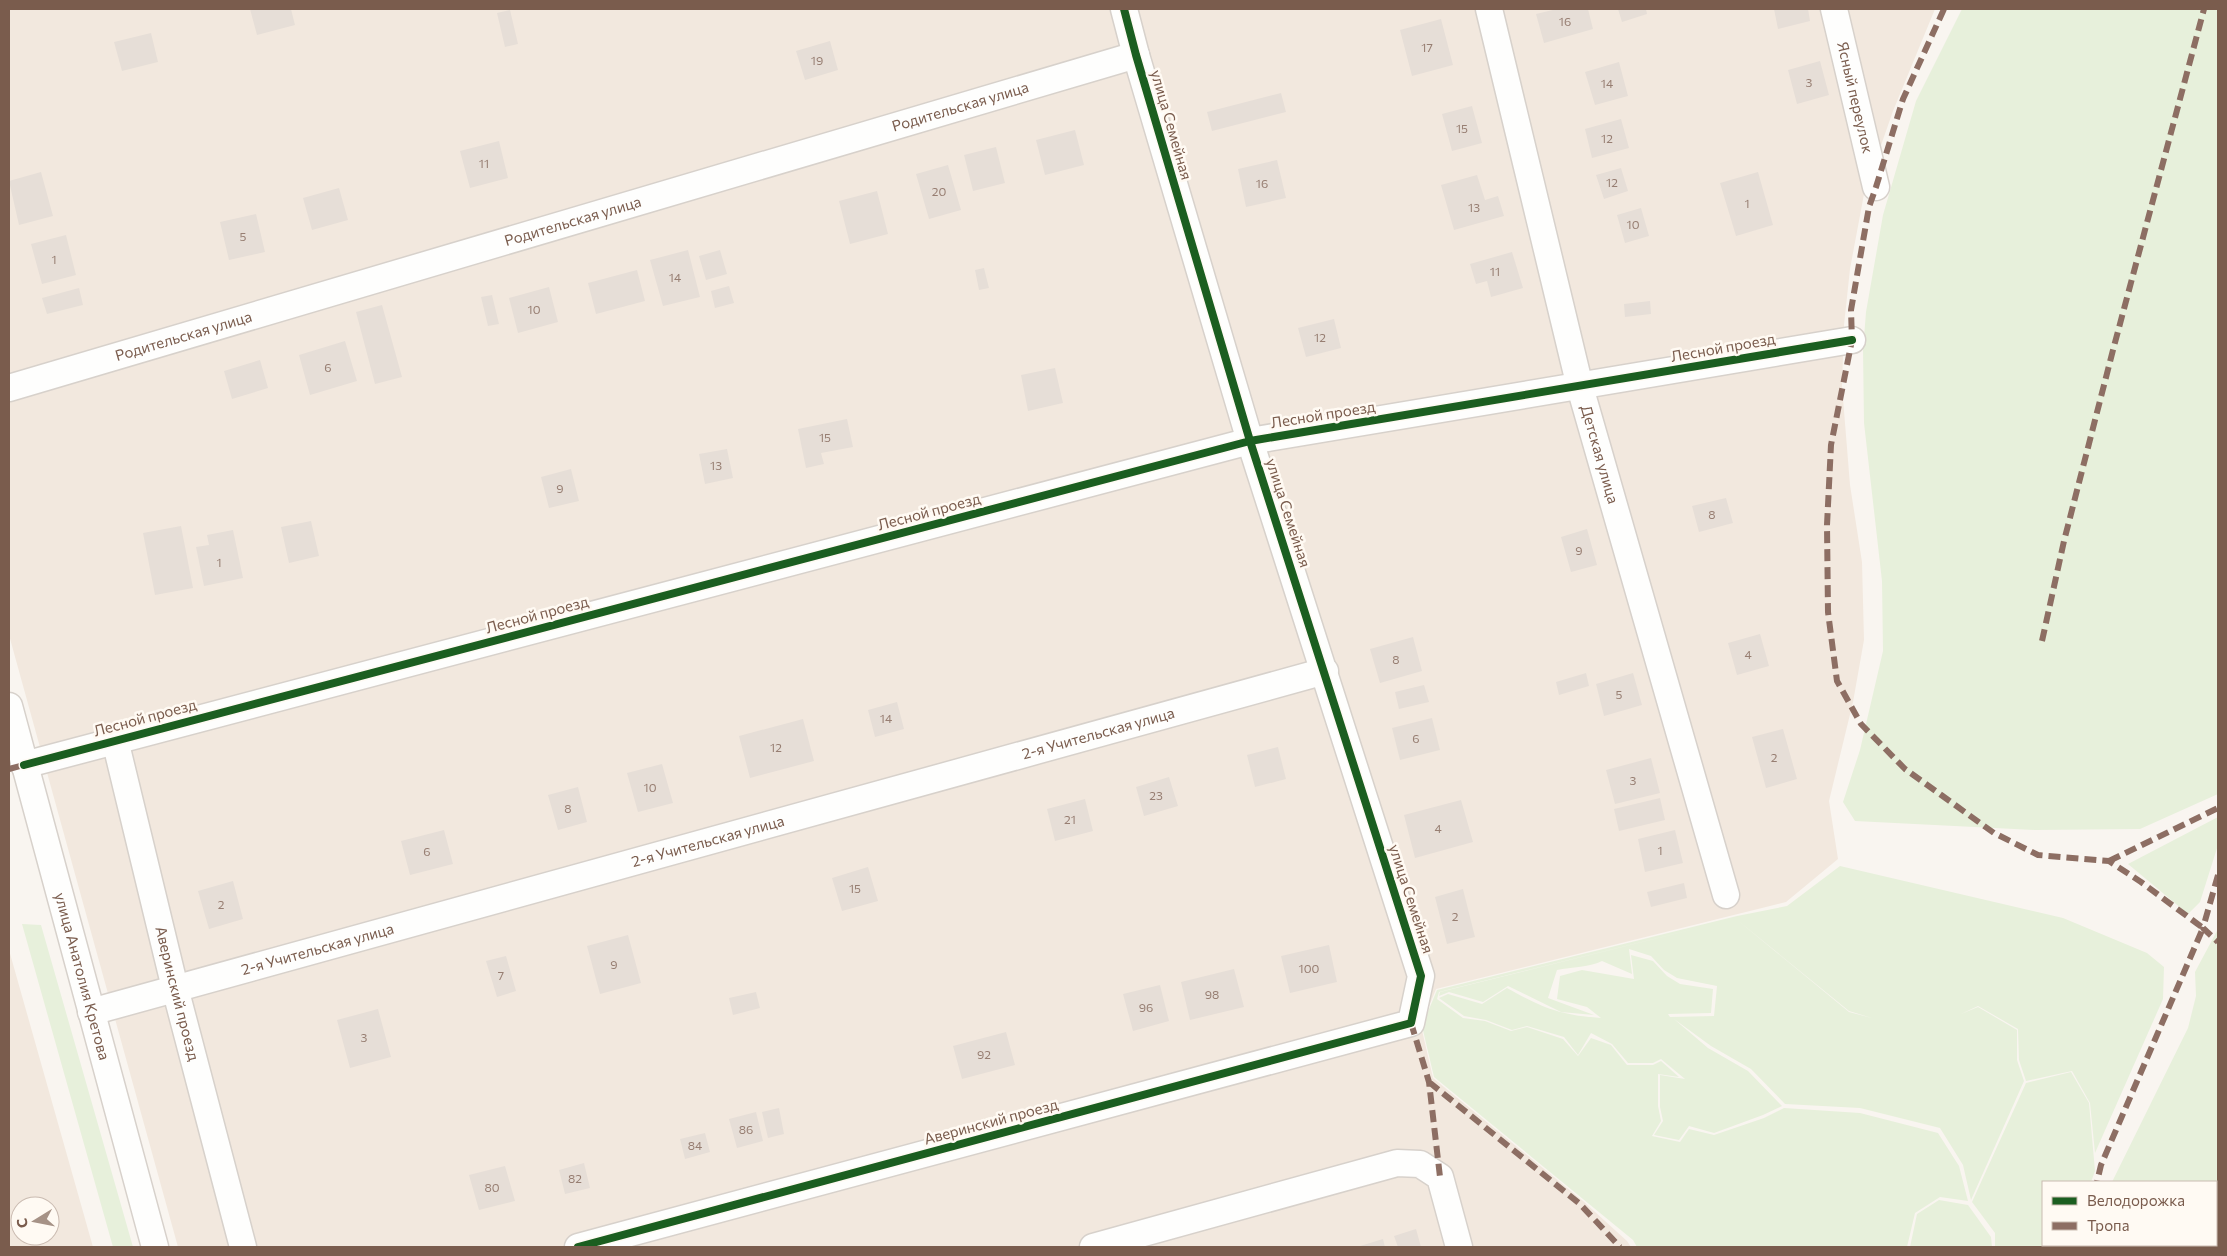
<svg xmlns="http://www.w3.org/2000/svg" width="2227" height="1256" font-family="Commissioner,sans-serif">
<style>
.residential{fill:#f2e8de;fill-rule:evenodd}
.green{fill:#e7f0db;fill-rule:evenodd}
.building{fill:#e6ded7}
.lines{fill:none;stroke-linecap:round;stroke-linejoin:round}
.minor-casing{stroke:#d7d1cb;stroke-width:29}
.minor{stroke:#fefefd;stroke-width:26}
.quiet{stroke:#8d6e63;stroke-width:6;stroke-dasharray:12 6;stroke-linecap:butt}
.cycleway-casing{stroke:#fffaf3;stroke-width:11}
.cycleway{stroke:#1b5e20;stroke-width:8}
.labels{text-anchor:middle;stroke-width:5;stroke-linejoin:round;paint-order:stroke}
.number-label{font-size:12px;fill:#977e72}
.street-label{font-size:15px;fill:#7a5c4d;stroke:#fffaf3}
</style>
<rect width="100%" height="100%" fill="#f9f5f0"/>
<!-- residential -->
<path class="residential" d="M 9,9 L 1935,9 L 1893,111 L 1864,194 L 1850,269 L 1844,325 L 1842,386 L 1850,485 L 1862,562 L 1864,640 L 1853,702 L 1829,801 L 1838,859 L 1786,902 L 1436,989 L 1421,1026 L 1433,1078 L 1583,1201 L 1627,1241 L 1631,1247 L 178,1247 L 9,635 Z
M 9,950 L 93,1247 L 9,1247 ZM 20,1206 L 50,1206 L 50,1236 L 20,1236 Z"/>
<!-- green -->
<path class="green" d="M 1962,9 L 2218,9 L 2218,794 L 2140,829 L 2035,830 L 1855,821 L 1843,802 L 1860,750 L 1883,651 L 1882,581 L 1864,423 L 1863,350 L 1866,312 L 1883,215 L 1916,101 Z
M 2218,817 L 2218,845 L 2200,902 L 2188,914 L 2128,864 Z
M 1840,866 L 2063,918 L 2147,953 L 2164,967 L 2163,999 L 2095,1153 L 2090,1103 L 2072,1071 L 2026,1081 L 2019,1060 L 2018,1029 L 1978,1006 L 1961,1014 L 1978,1007 L 2017,1030 L 2017,1060 L 2024,1081 L 1971,1200 L 1963,1165 L 1940,1128 L 1860,1108 L 1785,1104 L 1751,1069 L 1711,1046 L 1674,1019 L 1708,1048 L 1748,1071 L 1782,1106 L 1763,1115 L 1714,1133 L 1689,1126 L 1679,1140 L 1654,1135 L 1663,1121 L 1660,1107 L 1660,1075 L 1685,1079 L 1661,1059 L 1653,1063 L 1628,1063 L 1612,1044 L 1591,1033 L 1578,1055 L 1564,1037 L 1527,1026 L 1512,1030 L 1486,1020 L 1464,1016 L 1439,998 L 1448,994 L 1482,1004 L 1507,988 C 1543,1008 1560,1015 1601,1018 L 1587,1007 L 1557,999 L 1560,976 L 1582,970 L 1634,979 L 1631,955 L 1653,961 L 1667,976 L 1680,984 L 1713,989 L 1711,1013 L 1668,1014 L 1670,1017 L 1714,1016 L 1717,986 L 1677,978 L 1664,970 L 1651,956 L 1629,949 L 1632,974 L 1602,961 C 1591,967 1571,967 1557,970 L 1548,998 L 1594,1015 L 1561,1012 L 1508,986 L 1483,1002 L 1449,992 L 1439,996 L 1440,992 L 1719,923 L 1439,992 L 1437,999 L 1463,1018 L 1485,1021 L 1511,1031 L 1527,1027 L 1563,1039 L 1578,1056 L 1591,1038 L 1611,1045 L 1627,1065 L 1653,1065 L 1661,1061 L 1679,1077 L 1658,1074 L 1658,1106 L 1661,1121 L 1652,1136 L 1680,1142 L 1689,1129 L 1714,1135 L 1764,1118 L 1784,1108 L 1860,1113 L 1938,1133 L 1959,1166 L 1968,1201 L 1940,1197 L 1915,1213 L 1907,1247 L 1637,1247 L 1633,1240 L 1434,1077 L 1422,1026 L 1437,990 L 1737,916 L 1787,906 ZM 1736,919 L 1849,1011 L 1872,1018 L 1849,1012 Z
M 22,924 L 41,925 L 133,1247 L 113,1247 Z
M 2218,929 L 2218,1247 L 2091,1247 L 2091,1245 L 2216,1245 L 2216,1182 L 2112,1182 L 2188,1028 L 2196,996 L 2195,972 Z
M 2071,1072 L 2089,1103 L 2095,1171 L 2091,1182 L 2043,1182 L 2043,1245 L 2075,1245 L 2074,1247 L 1995,1247 L 1995,1233 L 1972,1202 L 2026,1083 Z
M 1939,1200 L 1968,1205 L 1991,1237 L 1992,1247 L 1910,1247 L 1917,1214 Z"/>
<!-- building -->
<path class="building" d="M 250,9 L 291,9 L 295,25 L 257,35 Z
M 1557,9 L 1588,9 L 1593,29 L 1544,43 L 1536,14 Z
M 1618,9 L 1646,9 L 1647,14 L 1622,22 Z
M 1774,9 L 1808,9 L 1810,21 L 1778,29 Z
M 510,10 L 518,44 L 505,47 L 497,13 Z
M 1441,19 L 1453,65 L 1412,76 L 1400,30 Z
M 151,33 L 158,62 L 122,71 L 114,42 Z
M 830,41 L 838,70 L 805,80 L 796,51 Z
M 1820,61 L 1829,95 L 1797,104 L 1788,70 Z
M 1619,62 L 1628,96 L 1595,105 L 1585,72 Z
M 1281,93 L 1286,112 L 1212,131 L 1207,112 Z
M 1472,106 L 1482,143 L 1452,151 L 1442,114 Z
M 1621,119 L 1629,148 L 1592,158 L 1585,129 Z
M 1075,130 L 1084,165 L 1045,175 L 1036,140 Z
M 499,141 L 508,178 L 470,188 L 460,151 Z
M 996,147 L 1005,183 L 973,191 L 964,155 Z
M 1277,160 L 1286,198 L 1246,207 L 1238,169 Z
M 948,165 L 961,210 L 929,219 L 916,174 Z
M 1621,168 L 1628,191 L 1604,199 L 1596,175 Z
M 41,172 L 53,216 L 19,225 L 9,181 Z
M 1758,172 L 1773,225 L 1736,236 L 1720,183 Z
M 1477,175 L 1485,200 L 1498,196 L 1504,216 L 1454,230 L 1441,185 Z
M 339,188 L 348,220 L 312,230 L 303,198 Z
M 877,191 L 888,234 L 850,244 L 839,201 Z
M 1641,208 L 1649,236 L 1625,243 L 1617,215 Z
M 256,214 L 265,252 L 229,260 L 220,222 Z
M 66,235 L 76,275 L 42,284 L 31,244 Z
M 688,250 L 700,297 L 663,306 L 650,260 Z
M 720,250 L 727,274 L 706,280 L 699,256 Z
M 1512,252 L 1523,288 L 1491,297 L 1487,281 L 1476,284 L 1470,264 Z
M 984,268 L 989,288 L 979,290 L 975,270 Z
M 637,270 L 645,301 L 596,314 L 588,283 Z
M 729,286 L 734,303 L 715,308 L 711,291 Z
M 549,287 L 558,322 L 518,333 L 509,298 Z
M 79,288 L 83,305 L 47,314 L 42,298 Z
M 492,295 L 499,324 L 488,326 L 481,297 Z
M 1650,301 L 1651,314 L 1625,317 L 1624,304 Z
M 382,305 L 402,377 L 375,384 L 356,312 Z
M 1334,319 L 1341,348 L 1306,357 L 1298,328 Z
M 345,341 L 357,381 L 310,395 L 299,355 Z
M 260,360 L 268,388 L 232,399 L 224,371 Z
M 1055,368 L 1063,403 L 1028,411 L 1021,375 Z
M 847,419 L 853,447 L 821,453 L 824,464 L 806,468 L 798,429 Z
M 727,449 L 733,478 L 705,484 L 699,454 Z
M 571,469 L 579,501 L 549,508 L 541,477 Z
M 1726,498 L 1733,523 L 1699,532 L 1692,506 Z
M 311,521 L 319,556 L 289,563 L 281,527 Z
M 181,526 L 193,588 L 155,595 L 143,533 Z
M 1587,529 L 1597,565 L 1571,572 L 1561,537 Z
M 233,530 L 243,578 L 204,586 L 196,547 L 209,545 L 207,535 Z
M 1760,634 L 1769,666 L 1737,675 L 1728,643 Z
M 1413,637 L 1422,671 L 1380,683 L 1370,649 Z
M 1586,673 L 1589,686 L 1559,695 L 1556,682 Z
M 1633,673 L 1642,705 L 1604,716 L 1596,684 Z
M 1424,685 L 1429,702 L 1399,709 L 1395,692 Z
M 897,702 L 904,729 L 875,737 L 868,710 Z
M 1432,718 L 1440,750 L 1400,760 L 1392,728 Z
M 803,719 L 814,761 L 750,778 L 739,736 Z
M 1783,729 L 1797,779 L 1766,788 L 1752,737 Z
M 1278,747 L 1286,779 L 1255,787 L 1247,755 Z
M 1651,758 L 1660,793 L 1615,804 L 1606,770 Z
M 662,764 L 673,803 L 638,812 L 627,773 Z
M 1169,777 L 1178,806 L 1144,816 L 1136,787 Z
M 578,787 L 587,822 L 558,830 L 548,795 Z
M 1660,798 L 1665,820 L 1619,831 L 1614,809 Z
M 1085,799 L 1093,831 L 1055,841 L 1047,809 Z
M 1461,800 L 1473,842 L 1415,858 L 1404,815 Z
M 444,830 L 453,864 L 410,875 L 401,841 Z
M 1675,830 L 1683,863 L 1645,872 L 1638,839 Z
M 868,867 L 878,901 L 842,911 L 832,878 Z
M 233,881 L 243,919 L 209,929 L 198,891 Z
M 1684,883 L 1687,898 L 1651,907 L 1647,892 Z
M 1463,889 L 1475,937 L 1447,944 L 1435,897 Z
M 628,935 L 641,983 L 600,994 L 587,946 Z
M 1329,945 L 1337,982 L 1290,993 L 1281,956 Z
M 506,956 L 516,991 L 497,997 L 486,961 Z
M 1234,969 L 1244,1007 L 1190,1020 L 1181,982 Z
M 1160,985 L 1169,1021 L 1133,1031 L 1123,994 Z
M 756,992 L 760,1008 L 733,1015 L 729,998 Z
M 378,1009 L 391,1057 L 350,1068 L 337,1020 Z
M 1006,1032 L 1015,1065 L 962,1079 L 953,1046 Z
M 779,1108 L 784,1134 L 768,1138 L 762,1112 Z
M 756,1112 L 763,1141 L 737,1148 L 729,1119 Z
M 705,1133 L 710,1152 L 685,1159 L 680,1139 Z
M 584,1163 L 590,1188 L 565,1194 L 559,1170 Z
M 505,1166 L 515,1201 L 479,1210 L 469,1175 Z
M 1416,1229 L 1421,1247 L 1398,1247 L 1394,1236 Z
M 1383,1239 L 1385,1247 L 1357,1247 Z"/>
<g class="lines">
<defs>
<g id="minor">
<path id="s1" d="M 1489,9 L 1580,387 L 1726,895"/>
<path id="s2" d="M 1834,9 L 1876,187"/>
<path id="s3" d="M 9,388 L 1136,55"/>
<path id="s4" d="M 9,706 L 155,1247"/>
<path id="s5" d="M 115,740 L 175,988 L 243,1247"/>
<path d="M 24,765 L 1250,441 L 1852,340"/>
<path id="s6" d="M 91,1012 L 1325,671"/>
<path d="M 578,1247 L 1411,1023 L 1421,976 L 1250,441 L 1136,55 L 1124,9"/>
<path d="M 1093,1247 L 1397,1163 L 1420,1164 L 1440,1177 L 1459,1247"/>
</g>
</defs>
<!-- minor casing -->
<use href="#minor" class="minor-casing"/>
<!-- minor -->
<use href="#minor" class="minor"/>
<!-- quiet -->
<path class="quiet" d="M 1944,9 L 1903,99 L 1876,187 L 1869,207 L 1851,310 L 1852,340 L 1831,445 L 1827,525 L 1828,612 L 1837,681 L 1861,724 L 1905,769 L 1994,833 L 2038,855 L 2109,861 L 2141,882 L 2203,928 L 2101,1165 L 2097,1182
M 2042,641 L 2064,541 L 2113,350 L 2204,9
M 9,769 L 24,765
M 2109,861 L 2218,808
M 2218,875 L 2203,928 L 2218,942
M 1411,1023 L 1429,1082 L 1440,1177
M 1429,1082 L 1580,1204 L 1620,1247
M 2085,1247 L 2085,1245"/>
<defs>
<path id="cycleway" d="M 24,765 L 1250,441 L 1852,340
M 578,1247 L 1411,1023 L 1421,976 L 1250,441 L 1136,55 L 1124,9"/>
</defs>
<!-- cycleway casing -->
<use href="#cycleway" class="cycleway-casing"/>
<!-- cycleway -->
<use href="#cycleway" class="cycleway"/>
</g>
<g class="labels">
<!-- number labels -->
<g class="number-label">
<text x="1565" y="26">16</text>
<text x="1427" y="52">17</text>
<text x="817" y="65">19</text>
<text x="1809" y="87">3</text>
<text x="1607" y="88">14</text>
<text x="1462" y="133">15</text>
<text x="1607" y="143">12</text>
<text x="484" y="168">11</text>
<text x="1612" y="187">12</text>
<text x="1262" y="188">16</text>
<text x="939" y="196">20</text>
<text x="1747" y="208">1</text>
<text x="1474" y="212">13</text>
<text x="1633" y="229">10</text>
<text x="243" y="241">5</text>
<text x="54" y="264">1</text>
<text x="1495" y="276">11</text>
<text x="675" y="282">14</text>
<text x="534" y="314">10</text>
<text x="1320" y="342">12</text>
<text x="328" y="372">6</text>
<text x="825" y="442">15</text>
<text x="716" y="470">13</text>
<text x="560" y="493">9</text>
<text x="1712" y="519">8</text>
<text x="1579" y="555">9</text>
<text x="219" y="567">1</text>
<text x="1748" y="659">4</text>
<text x="1396" y="664">8</text>
<text x="1619" y="699">5</text>
<text x="886" y="723">14</text>
<text x="1416" y="743">6</text>
<text x="776" y="752">12</text>
<text x="1774" y="762">2</text>
<text x="1633" y="785">3</text>
<text x="650" y="792">10</text>
<text x="1156" y="800">23</text>
<text x="568" y="813">8</text>
<text x="1070" y="824">21</text>
<text x="1438" y="833">4</text>
<text x="1660" y="855">1</text>
<text x="427" y="856">6</text>
<text x="855" y="893">15</text>
<text x="221" y="909">2</text>
<text x="1455" y="921">2</text>
<text x="614" y="969">9</text>
<text x="1309" y="973">100</text>
<text x="501" y="980">7</text>
<text x="1212" y="999">98</text>
<text x="1146" y="1012">96</text>
<text x="364" y="1042">3</text>
<text x="984" y="1059">92</text>
<text x="746" y="1134">86</text>
<text x="695" y="1150">84</text>
<text x="575" y="1183">82</text>
<text x="492" y="1192">80</text>
</g>
<!-- street labels -->
<g class="street-label">
<text dy="5" stroke="none"><textPath href="#s2" startOffset="91">Ясный переулок</textPath></text>
<text dy="5" stroke="none"><textPath href="#s3" startOffset="992">Родительская улица</textPath></text>
<text transform="translate(1171 125) rotate(74)" y="5">улица Семейная</text>
<text dy="5" stroke="none"><textPath href="#s3" startOffset="588">Родительская улица</textPath></text>
<text dy="5" stroke="none"><textPath href="#s3" startOffset="182">Родительская улица</textPath></text>
<text transform="translate(1723 348) rotate(-10)" y="5">Лесной проезд</text>
<text transform="translate(1323 415) rotate(-9)" y="5">Лесной проезд</text>
<text dy="5" stroke="none"><textPath href="#s1" startOffset="459">Детская улица</textPath></text>
<text transform="translate(929 512) rotate(-15)" y="5">Лесной проезд</text>
<text transform="translate(1288 513) rotate(72)" y="5">улица Семейная</text>
<text transform="translate(537 615) rotate(-15)" y="5">Лесной проезд</text>
<text transform="translate(145 718) rotate(-15)" y="5">Лесной проезд</text>
<text dy="5" stroke="none"><textPath href="#s6" startOffset="1045">2-я Учительская улица</textPath></text>
<text dy="5" stroke="none"><textPath href="#s6" startOffset="640">2-я Учительская улица</textPath></text>
<text transform="translate(1411 899) rotate(72)" y="5">улица Семейная</text>
<text dy="5" stroke="none"><textPath href="#s6" startOffset="235">2-я Учительская улица</textPath></text>
<text dy="5" stroke="none"><textPath href="#s4" startOffset="280">улица Анатолия Кретова</textPath></text>
<text dy="5" stroke="none"><textPath href="#s5" startOffset="261">Аверинский проезд</textPath></text>
<text transform="translate(991 1122) rotate(-15)" y="5">Аверинский проезд</text>
</g>
</g>
<!-- border -->
<rect width="2227" height="1256" fill="none" stroke="#7a5c4d" stroke-width="20"/>
<!-- legend -->
<rect x="2042" y="1181" width="175" height="65" fill="#fffaf3" stroke="#cabbb1"/>
<rect x="2052" y="1197" width="25" height="8" fill="#1b5e20" stroke="#cabbb1"/>
<text x="2087" y="1206" font-size="15" fill="#7a5c4d">Велодорожка</text>
<rect x="2052" y="1222" width="25" height="8" fill="#8d6e63" stroke="#cabbb1"/>
<text x="2087" y="1231" font-size="15" fill="#7a5c4d">Тропа</text>
<!-- north arrow -->
<g transform="translate(35 1221) rotate(260)"><circle r="24" fill="#fffaf3" stroke="#cabbb1"/>
<path d="M0-4L9 19L0 12L-9 19Z" fill="#a69286"/>
<text y="-8" font-size="14" font-weight="bold" text-anchor="middle" fill="#7a5c4d">С</text>
</g>
</svg>
